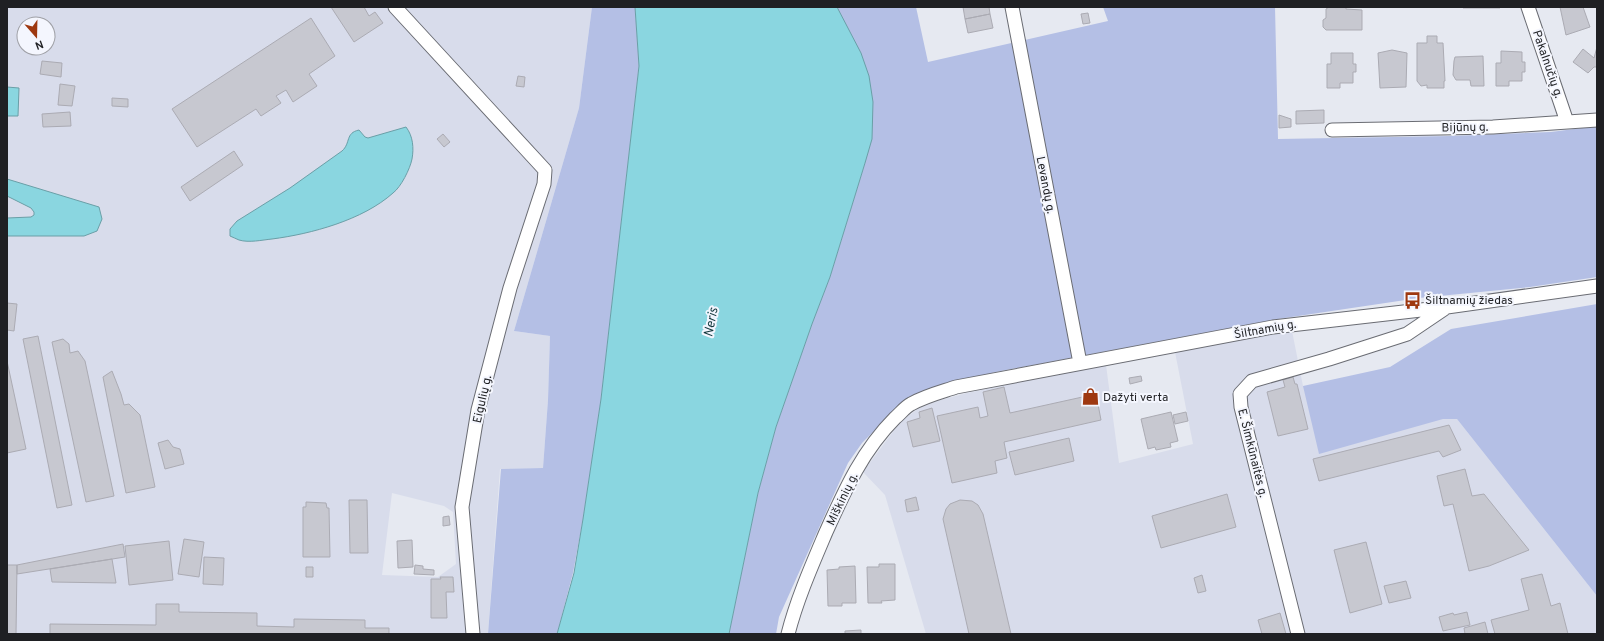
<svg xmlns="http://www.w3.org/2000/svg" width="1604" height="641" font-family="Overpass,sans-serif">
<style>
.built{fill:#d8dceb;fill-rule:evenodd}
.green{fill:#b4bfe5}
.water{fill:#8ad6e0;stroke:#6a9fa7}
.building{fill:#c7c8d0;stroke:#ababb3}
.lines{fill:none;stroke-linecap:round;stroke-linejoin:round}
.minor-casing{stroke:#6a6c73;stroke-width:15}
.minor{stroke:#fff;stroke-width:13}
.labels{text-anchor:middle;stroke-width:4;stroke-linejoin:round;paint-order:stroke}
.street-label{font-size:12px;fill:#1f2023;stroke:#f4f6fe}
.poi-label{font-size:12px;fill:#1f2023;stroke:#f4f6fe;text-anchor:start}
.water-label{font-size:13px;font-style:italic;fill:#13383d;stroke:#f4f6fe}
</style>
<rect width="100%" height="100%" fill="#e6e9f1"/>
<!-- built -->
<path class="built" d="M 7,7 L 592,7 L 579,108 L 514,331 L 550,336 L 548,400 L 543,468 L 500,469 L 488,634 L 7,634 ZM 24,24 L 48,24 L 48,48 L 24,48 ZM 392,493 L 444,506 L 453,512 L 456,564 L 438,577 L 382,575 Z
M 1292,331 L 1303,386 L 1443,419 L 1457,419 L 1597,596 L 1597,634 L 926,634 L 885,495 L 863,472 L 901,421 L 918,409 L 937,401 L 967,393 L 1106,365 L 1119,463 L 1193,444 L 1175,352 Z"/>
<!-- green -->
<path class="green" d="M 592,7 L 635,7 L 639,66 L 601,399 L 583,519 L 573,573 L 557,634 L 488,634 L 501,469 L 543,468 L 548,400 L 550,336 L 514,331 L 579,108 Z
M 837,7 L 916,7 L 928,62 L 1108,21 L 1103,7 L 1275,7 L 1278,139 L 1451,136 L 1551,132 L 1597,126 L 1597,277 L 1530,287 L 1419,298 L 1278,319 L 996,372 L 953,383 L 898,407 L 862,443 L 848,463 L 779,617 L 776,634 L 729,634 L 758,493 L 776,427 L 812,324 L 830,277 L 865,163 L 840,14 Z
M 1597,304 L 1597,596 L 1457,419 L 1443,419 L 1319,454 L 1303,386 L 1390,367 L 1451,329 Z"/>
<!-- water -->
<path class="water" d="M 635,7 L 837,7 L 861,53 L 869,76 L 873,102 L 872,139 L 865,163 L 830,277 L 812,324 L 776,427 L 758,493 L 729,634 L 557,634 L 574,573 L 583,519 L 601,399 L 639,66 Z
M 7,87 L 19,88 L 18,116 L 7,116 Z
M 406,127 C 413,136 414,148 412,159 C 410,169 401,187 393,193 C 363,220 311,234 272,239 C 262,240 249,243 239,240 C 236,239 233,237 230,236 L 230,229 L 237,221 L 290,188 L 342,151 C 351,143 345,133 359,130 L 365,137 L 368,138 Z
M 7,179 L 99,207 L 102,219 L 97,231 L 84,236 L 7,236 L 7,218 L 31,217 L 34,215 L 34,212 L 31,208 L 7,196 Z"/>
<!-- building -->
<path class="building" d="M 331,7 L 364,7 L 369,16 L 375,12 L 383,23 L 354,42 Z
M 963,7 L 989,7 L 990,14 L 965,19 Z
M 1329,7 L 1346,7 L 1346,9 L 1362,10 L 1362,30 L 1326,30 L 1323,27 L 1323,20 L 1326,18 L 1326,9 Z
M 1463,7 L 1500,7 L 1500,8 L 1463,8 Z
M 1560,7 L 1583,7 L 1590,27 L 1566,35 Z
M 1088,13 L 1090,23 L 1083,24 L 1081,14 Z
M 990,14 L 993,28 L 968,33 L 965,19 Z
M 311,18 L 335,56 L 309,74 L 317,86 L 293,102 L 286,90 L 276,96 L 281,103 L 261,116 L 256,109 L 197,147 L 172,109 Z
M 1427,36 L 1437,36 L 1437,43 L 1443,43 L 1445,81 L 1444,81 L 1444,88 L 1427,88 L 1427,85 L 1421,86 L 1417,81 L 1417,43 L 1427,43 Z
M 1597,47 L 1597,67 L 1594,67 L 1588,73 L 1573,62 L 1583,49 L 1594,58 Z
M 1392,50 L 1407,53 L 1406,87 L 1380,88 L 1378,53 Z
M 1501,51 L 1522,52 L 1522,62 L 1525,62 L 1525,72 L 1522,72 L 1522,81 L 1509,81 L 1509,86 L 1496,86 L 1496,63 L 1501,63 Z
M 1331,53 L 1353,53 L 1353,64 L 1356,64 L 1356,72 L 1353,72 L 1353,83 L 1340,83 L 1340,88 L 1327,88 L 1327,64 L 1331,64 Z
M 1483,56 L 1484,86 L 1471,86 L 1470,80 L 1456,80 L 1453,75 L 1454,61 L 1455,57 Z
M 42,61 L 62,63 L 61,77 L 40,74 Z
M 518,76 L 525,77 L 524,87 L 516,86 Z
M 60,84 L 75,86 L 72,106 L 58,105 Z
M 112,98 L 128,99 L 128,107 L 112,106 Z
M 1324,110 L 1324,123 L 1296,124 L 1296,111 Z
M 70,112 L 71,126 L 43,127 L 42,114 Z
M 1279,115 L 1291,119 L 1291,127 L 1279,128 Z
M 443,134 L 450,142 L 444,147 L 437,139 Z
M 234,151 L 243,165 L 190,201 L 181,187 Z
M 7,303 L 17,304 L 14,331 L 7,330 Z
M 38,336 L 72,505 L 57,508 L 23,339 Z
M 63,339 L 69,344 L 70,353 L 78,351 L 85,361 L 114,496 L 86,502 L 52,342 Z
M 7,361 L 26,449 L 7,453 Z
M 112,371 L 121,394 L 124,405 L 129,404 L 140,415 L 155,487 L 126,493 L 103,377 Z
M 1141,376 L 1142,381 L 1130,384 L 1129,378 Z
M 1293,377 L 1295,384 L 1297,384 L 1308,429 L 1278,436 L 1267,392 L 1285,387 L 1283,380 Z
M 1004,387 L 1010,413 L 1096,394 L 1101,420 L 1004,442 L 1007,458 L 995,461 L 997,473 L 952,483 L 937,416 L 978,407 L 980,418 L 988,416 L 983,392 Z
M 932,408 L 940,441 L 913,447 L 907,422 L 920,418 L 919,412 Z
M 1171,412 L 1178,441 L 1170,443 L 1171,447 L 1156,450 L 1155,447 L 1148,449 L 1141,419 Z
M 1186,412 L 1188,421 L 1175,424 L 1173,415 Z
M 1449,425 L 1461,450 L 1443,457 L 1439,451 L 1319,481 L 1313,459 Z
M 1069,438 L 1074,461 L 1015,475 L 1009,452 Z
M 168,440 L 173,447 L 180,449 L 184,464 L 165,469 L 158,443 Z
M 1465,469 L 1472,496 L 1484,494 L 1529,550 L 1489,566 L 1469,571 L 1453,504 L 1444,506 L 1437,476 Z
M 1227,494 L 1236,527 L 1161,548 L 1152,516 Z
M 916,497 L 919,510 L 907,512 L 905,500 Z
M 349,500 L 367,500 L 368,553 L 350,553 Z
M 960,500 L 972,501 L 978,505 L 983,514 L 1011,634 L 969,634 L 943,519 L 946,509 L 950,504 Z
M 306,502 L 326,503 L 327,508 L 329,508 L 330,557 L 303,557 L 303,507 L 306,507 Z
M 449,516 L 450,525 L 443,526 L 443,517 Z
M 184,539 L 204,542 L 199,577 L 178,574 Z
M 412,540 L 413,567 L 398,568 L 397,541 Z
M 169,541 L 173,580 L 129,585 L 125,546 Z
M 1366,542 L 1382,604 L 1350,613 L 1334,550 Z
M 123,544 L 125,557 L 17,574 L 17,565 Z
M 204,557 L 224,558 L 223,585 L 203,584 Z
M 112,559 L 116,583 L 52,582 L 50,569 Z
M 879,564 L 895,564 L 895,600 L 881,601 L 882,603 L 868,603 L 867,567 L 879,567 Z
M 7,565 L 17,565 L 16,634 L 7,634 Z
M 415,565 L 423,566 L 423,569 L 434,570 L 434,575 L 414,574 Z
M 855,566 L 856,603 L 842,603 L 842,606 L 828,606 L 827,570 L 839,569 L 839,567 Z
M 306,567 L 313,567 L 313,577 L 306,577 Z
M 1542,574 L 1551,606 L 1560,603 L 1568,634 L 1495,634 L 1491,620 L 1529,610 L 1521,579 Z
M 1202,575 L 1206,591 L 1198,593 L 1194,578 Z
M 440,577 L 453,577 L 454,592 L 446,592 L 447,618 L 431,618 L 431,579 L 441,579 Z
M 1406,581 L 1411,598 L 1389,603 L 1384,586 Z
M 156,604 L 179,604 L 179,612 L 257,613 L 257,626 L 294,627 L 294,619 L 365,620 L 365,628 L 389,628 L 389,634 L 50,634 L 50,624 L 156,625 Z
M 1467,612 L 1470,625 L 1443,631 L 1439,617 L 1453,613 L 1454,615 Z
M 1280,613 L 1286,634 L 1262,634 L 1258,620 Z
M 1485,622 L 1488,634 L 1465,634 L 1464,628 Z
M 861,630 L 861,634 L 845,634 L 845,631 Z"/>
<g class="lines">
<defs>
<path id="minor" d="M 395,7 L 545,170 L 544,184 L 510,288 L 478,410 L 462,507 L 473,634
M 1012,7 L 1080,363
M 1528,7 L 1567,122
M 1332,130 L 1493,127 L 1597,120
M 788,634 C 797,599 812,565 826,532 C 845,490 862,451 895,418 C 900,414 905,407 911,404 C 925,396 941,392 956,387 L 1273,327 L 1447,307 L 1597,286
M 1298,634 L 1241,407 L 1240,394 L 1252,381 L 1329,359 L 1407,334 L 1444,309"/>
</defs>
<!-- minor casing -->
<use href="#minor" class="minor-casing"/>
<!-- minor -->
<use href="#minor" class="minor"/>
</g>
<!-- icons -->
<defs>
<symbol id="bus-bare" viewBox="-9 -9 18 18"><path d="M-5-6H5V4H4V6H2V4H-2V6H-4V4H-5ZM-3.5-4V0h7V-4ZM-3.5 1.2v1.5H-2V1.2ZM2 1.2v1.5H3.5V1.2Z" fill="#9e3810" stroke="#f4f6fe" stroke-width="2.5" paint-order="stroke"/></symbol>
<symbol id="shop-bare" viewBox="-9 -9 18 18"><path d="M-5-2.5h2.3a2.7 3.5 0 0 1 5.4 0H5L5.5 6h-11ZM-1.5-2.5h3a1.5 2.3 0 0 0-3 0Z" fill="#9e3810" stroke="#f4f6fe" stroke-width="2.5" paint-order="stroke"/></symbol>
</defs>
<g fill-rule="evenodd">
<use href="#bus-bare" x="1400" y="288" width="25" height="25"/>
<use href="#shop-bare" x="1078" y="384" width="25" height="25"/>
</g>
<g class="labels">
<!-- street labels -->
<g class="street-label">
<text transform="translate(1548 64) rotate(71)" y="4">Pakalnučių g.</text>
<text transform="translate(1465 127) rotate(-1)" y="4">Bijūnų g.</text>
<text transform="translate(1046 185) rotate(79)" y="4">Levandų g.</text>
<text transform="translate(1265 329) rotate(-10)" y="4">Šiltnamių g.</text>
<text transform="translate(482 399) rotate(-77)" y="4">Eigulių g.</text>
<text transform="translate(1253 453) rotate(76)" y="4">E. Šimkūnaitės g.</text>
<text transform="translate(842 499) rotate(-64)" y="4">Miškinių g.</text>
</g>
<!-- poi labels -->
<g class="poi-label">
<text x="1425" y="304">Šiltnamių žiedas</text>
<text x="1103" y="401">Dažyti verta</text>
</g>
<!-- water labels -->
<g class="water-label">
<text transform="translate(710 322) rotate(-79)" y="5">Neris</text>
</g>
</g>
<!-- border -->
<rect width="1604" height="641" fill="none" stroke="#1f2023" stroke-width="16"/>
<!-- north arrow -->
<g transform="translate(36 36) rotate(160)"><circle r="19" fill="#f4f6fe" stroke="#9fa0a6"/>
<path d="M0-3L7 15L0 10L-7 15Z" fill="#9e3810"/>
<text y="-6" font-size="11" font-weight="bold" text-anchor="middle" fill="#1f2023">N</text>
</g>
</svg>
